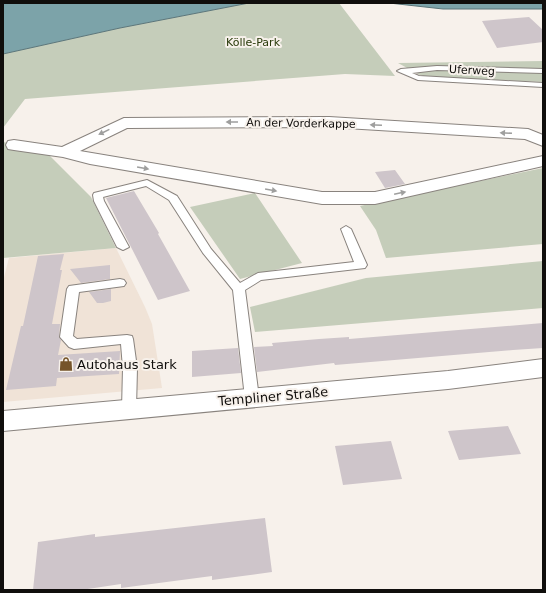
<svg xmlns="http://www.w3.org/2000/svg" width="546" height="593" font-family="'DejaVu Sans',sans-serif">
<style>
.built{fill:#f0e3d7}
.green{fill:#c5cdba}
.water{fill:#7ca3a9;stroke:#5c767a}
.building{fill:#cec5ca}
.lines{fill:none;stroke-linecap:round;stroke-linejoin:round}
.service-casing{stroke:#89837e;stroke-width:2}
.minor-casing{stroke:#89837e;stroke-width:2}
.tertiary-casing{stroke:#89837e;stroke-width:2}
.service{fill:#fff;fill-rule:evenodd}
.minor{fill:#fff;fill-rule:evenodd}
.tertiary{fill:#fff;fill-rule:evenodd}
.oneway{fill:#9f9f9e}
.labels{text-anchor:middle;stroke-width:4;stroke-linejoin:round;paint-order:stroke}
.far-park-label{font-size:11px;fill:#293a0a;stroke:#f7f1eb}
.far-street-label{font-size:11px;fill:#100e0c;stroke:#f7f1eb}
.poi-label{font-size:13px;fill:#100e0c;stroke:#f7f1eb;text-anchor:start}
.street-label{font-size:13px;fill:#100e0c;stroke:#f7f1eb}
</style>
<rect width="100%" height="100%" fill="#f7f1eb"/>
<!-- built -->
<path class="built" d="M 116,248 L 145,307 L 152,324 L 162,388 L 3,402 L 3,281 L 9,258 Z"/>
<!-- green -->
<path class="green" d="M 249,3 L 339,3 L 395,76 L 345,74 L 25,99 L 3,128 L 3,54 L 120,28 Z
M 543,61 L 543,82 L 426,77 L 420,75 L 398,63 Z
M 3,142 L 43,149 L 91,197 L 116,248 L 3,258 Z
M 543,168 L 543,244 L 386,258 L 376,230 L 360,206 Z
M 255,193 L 302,263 L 240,279 L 190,207 Z
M 543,261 L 543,308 L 255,332 L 250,307 L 366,278 Z"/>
<!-- water -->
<path class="water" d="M 3,3 L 249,3 L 120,28 L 3,54 Z
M 389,3 L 543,3 L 543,9 L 443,9 Z"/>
<!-- building -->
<path class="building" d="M 529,17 L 543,30 L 543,42 L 497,48 L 482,21 Z
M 395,170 L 405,184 L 385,188 L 375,172 Z
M 134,191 L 159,233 L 158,234 L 190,291 L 158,300 L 106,198 Z
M 64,254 L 60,270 L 62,270 L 52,324 L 60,324 L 59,337 L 61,340 L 58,355 L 120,351 L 119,374 L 57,378 L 56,386 L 6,390 L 21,326 L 23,326 L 38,256 Z
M 110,265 L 110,279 L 81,283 L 70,269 Z
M 111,289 L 111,301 L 103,303 L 97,303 L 89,292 Z
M 543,323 L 543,348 L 513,350 L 335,365 L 334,363 L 257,372 L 254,347 L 273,346 L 272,343 L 319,339 L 349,337 L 349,339 Z
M 238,348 L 241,373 L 192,377 L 192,351 Z
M 508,426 L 521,454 L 459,460 L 448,431 Z
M 391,441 L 402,479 L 343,485 L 335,446 Z
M 265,518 L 272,572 L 212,580 L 212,576 L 121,588 L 121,584 L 81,590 L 33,590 L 38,542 L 95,534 L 95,537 Z"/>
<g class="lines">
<defs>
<path id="service" d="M 437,66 L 543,69 L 543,73 L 437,70 L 412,73 L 419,76 L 543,83 L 543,87 L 418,80 L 397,71 L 401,69 Z
M 147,180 L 177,196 L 211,249 L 240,283 L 258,273 L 354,262 L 341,229 L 346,226 L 351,229 L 367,265 L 365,268 L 261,280 L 245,290 L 259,398 L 257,402 L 252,403 L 247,402 L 245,398 L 233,290 L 203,253 L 169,200 L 146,186 L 103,197 L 104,201 L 129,247 L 123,250 L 117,247 L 94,201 L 93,195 L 94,193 Z
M 120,279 L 124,280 L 126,283 L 124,286 L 79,292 L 73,336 L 77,339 L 127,335 L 132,336 L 133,339 L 137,368 L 136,409 L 134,413 L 129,414 L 124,413 L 122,409 L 123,368 L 121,344 L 74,349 L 69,347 L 60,337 L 67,289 L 69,286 Z"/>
<path id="minor" d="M 329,117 L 528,129 L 543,135 L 543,146 L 525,139 L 329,127 L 127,128 L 80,151 L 322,192 L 375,192 L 543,156 L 543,166 L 375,204 L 322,204 L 90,164 L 63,157 L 14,150 L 8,149 L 6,145 L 8,141 L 14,140 L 62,147 L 124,118 Z"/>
<path id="tertiary" d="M 543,359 L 543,377 L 448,389 L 3,431 L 3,411 L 448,371 Z"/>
</defs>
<!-- service casing -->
<use href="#service" class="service-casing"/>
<!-- minor casing -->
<use href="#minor" class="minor-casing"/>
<!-- tertiary casing -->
<use href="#tertiary" class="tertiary-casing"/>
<!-- service -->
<use href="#service" class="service"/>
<!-- minor -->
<use href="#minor" class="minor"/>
<!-- tertiary -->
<use href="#tertiary" class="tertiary"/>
</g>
<!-- one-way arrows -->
<defs><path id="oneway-solid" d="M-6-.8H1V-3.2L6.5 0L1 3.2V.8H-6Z"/></defs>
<g class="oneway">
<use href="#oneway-solid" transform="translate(232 122) rotate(180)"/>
<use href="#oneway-solid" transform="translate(376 125) rotate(-177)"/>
<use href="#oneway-solid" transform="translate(104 132) rotate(154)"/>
<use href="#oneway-solid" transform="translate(506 133) rotate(-177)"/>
<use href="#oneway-solid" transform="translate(143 168) rotate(10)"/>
<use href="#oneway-solid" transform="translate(271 190) rotate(10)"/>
<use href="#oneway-solid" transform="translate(400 193) rotate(-12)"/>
</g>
<!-- icons -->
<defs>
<symbol id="shop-bare" viewBox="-9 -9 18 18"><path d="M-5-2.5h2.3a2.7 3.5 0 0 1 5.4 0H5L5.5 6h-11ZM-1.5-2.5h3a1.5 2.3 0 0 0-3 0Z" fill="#75542a" stroke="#f7f1eb" stroke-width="2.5" paint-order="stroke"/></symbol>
</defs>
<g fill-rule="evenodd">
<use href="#shop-bare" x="56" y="354" width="20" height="20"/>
</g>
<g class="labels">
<!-- far-park labels -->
<g class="far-park-label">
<text x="253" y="46">Kölle-Park</text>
</g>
<!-- far-street labels -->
<g class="far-street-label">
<text transform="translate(472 70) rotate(3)" y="4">Uferweg</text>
<text transform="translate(301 123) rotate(1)" y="4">An der Vorderkappe</text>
</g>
<!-- poi labels -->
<g class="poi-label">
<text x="77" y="369">Autohaus Stark</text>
</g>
<!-- street labels -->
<g class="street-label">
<text transform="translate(273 396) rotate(-5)" y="5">Templiner Straße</text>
</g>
</g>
<!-- border -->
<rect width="546" height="593" fill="none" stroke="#100e0c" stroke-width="8"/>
</svg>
